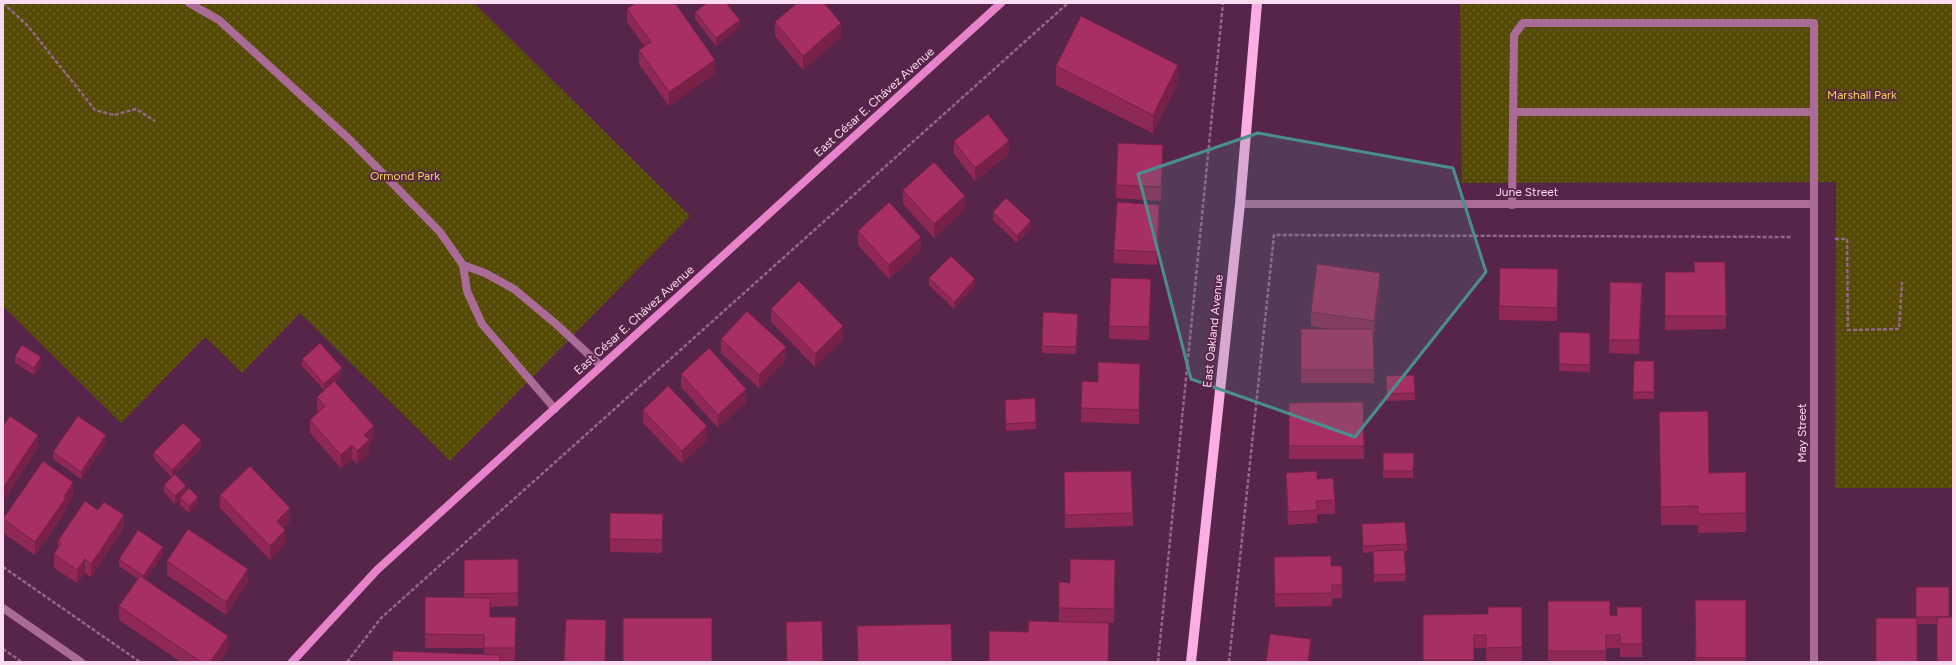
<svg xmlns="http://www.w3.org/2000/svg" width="1956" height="665" font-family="Figtree,sans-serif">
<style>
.park{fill:url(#park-dots)}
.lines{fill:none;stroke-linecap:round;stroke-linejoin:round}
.path{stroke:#946787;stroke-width:2.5;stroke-dasharray:4 2;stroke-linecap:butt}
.lane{stroke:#aa6b97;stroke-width:8}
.street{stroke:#aa6b97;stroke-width:8}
.secondary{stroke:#e883cb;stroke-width:8}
.primary{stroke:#fcaee4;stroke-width:10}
.wall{fill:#902855}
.shaded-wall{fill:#762145}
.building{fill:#a82f63;stroke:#762145}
.marked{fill:#4a8f8e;fill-opacity:0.2;stroke:#4a8f8e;stroke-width:3;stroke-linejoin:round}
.labels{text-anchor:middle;stroke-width:3.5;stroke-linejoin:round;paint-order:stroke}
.park-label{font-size:12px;fill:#efd64d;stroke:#58254a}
.street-label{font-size:12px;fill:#fbdbf0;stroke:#58254a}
</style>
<defs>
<pattern id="park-dots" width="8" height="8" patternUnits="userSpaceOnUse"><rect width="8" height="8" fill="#564a07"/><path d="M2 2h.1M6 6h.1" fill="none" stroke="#6f642b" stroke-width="1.8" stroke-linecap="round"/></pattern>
</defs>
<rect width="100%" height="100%" fill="#58254a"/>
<!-- park -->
<path class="park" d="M 3,3 L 474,3 L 690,216 L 450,461 L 300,313 L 242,373 L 205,337 L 121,423 L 3,306 Z
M 1460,3 L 1953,3 L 1953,488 L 1835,488 L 1836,182 L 1462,183 Z"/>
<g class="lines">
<!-- path -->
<path class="path" d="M 3,3 L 27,25 L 95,110 L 114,115 L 136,109 L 155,121
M 1835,239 L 1847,239 L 1848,330 L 1899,329 L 1902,282
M 3,567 L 140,662
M 3,649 L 22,662
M 347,662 L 381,618 L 1068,3
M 1158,662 L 1223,3
M 1229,662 L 1274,235 L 1792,237"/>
<!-- lane -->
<path class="lane" d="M 189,3 L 219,20 L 349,139 L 440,232 L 463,265
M 1513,112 L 1814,112
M 1512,205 L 1514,35 L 1523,23 L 1814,23 L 1814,204
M 555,409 L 482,324 L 467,291 L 463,265 L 485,273 L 514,289 L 556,324 L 601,366"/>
<!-- street -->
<path class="street" d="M 1240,204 L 1814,204 L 1814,662
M 3,608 L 81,662"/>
<!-- secondary -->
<path class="secondary" d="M 292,662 L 377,570 L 1001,3"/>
<!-- primary -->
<path class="primary" d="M 1191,662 L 1240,204 L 1257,3"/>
</g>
<!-- wall -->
<path class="wall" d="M 627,9 L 715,74 L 669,106 L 639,64 L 639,50 L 645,47 L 627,22 Z
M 695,12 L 740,27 L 716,46 L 695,19 Z
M 775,22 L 841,37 L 803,70 L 775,36 Z
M 1056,66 L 1178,83 L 1153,133 L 1056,85 Z
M 954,141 L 1009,154 L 975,181 L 954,154 Z
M 1163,159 L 1161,201 L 1116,198 L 1116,185 Z
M 903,190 L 965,209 L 934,238 L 903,204 Z
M 993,212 L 1031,228 L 1017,243 L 993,220 Z
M 1159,218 L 1157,265 L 1114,263 L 1114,250 Z
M 858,231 L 921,250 L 889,279 L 858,245 Z
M 1694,262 L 1725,262 L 1726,329 L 1665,330 L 1665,272 L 1694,272 Z
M 929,278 L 975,287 L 954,309 L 929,285 Z
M 1558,283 L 1557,321 L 1499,320 L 1499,306 Z
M 1380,286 L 1374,334 L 1373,334 L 1374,383 L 1301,383 L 1301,329 L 1331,329 L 1311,326 L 1311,312 Z
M 1151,293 L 1149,340 L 1109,339 L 1109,326 Z
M 1642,296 L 1639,354 L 1609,353 L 1609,340 Z
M 771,309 L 843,340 L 815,367 L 771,322 Z
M 1078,321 L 1076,354 L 1042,353 L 1042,346 Z
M 1559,332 L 1590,333 L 1590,372 L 1559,371 Z
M 721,339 L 786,360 L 759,388 L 721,353 Z
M 15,356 L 41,364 L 34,375 L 15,363 Z
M 302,359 L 342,375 L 335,382 L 374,439 L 369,444 L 369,454 L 357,464 L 352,459 L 341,468 L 310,433 L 310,420 L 318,412 L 317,410 L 317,397 L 324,390 L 302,366 Z
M 1634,361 L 1654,361 L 1654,399 L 1633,399 Z
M 681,374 L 746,402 L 718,428 L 681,387 Z
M 1386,376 L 1415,393 L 1415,400 L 1387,401 Z
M 1140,377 L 1139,424 L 1081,422 L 1082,381 L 1098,382 Z
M 1005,400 L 1036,422 L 1036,429 L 1006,431 Z
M 1363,402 L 1364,459 L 1289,459 L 1289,403 Z
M 643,410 L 707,440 L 682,464 L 643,423 Z
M 1659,412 L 1709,473 L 1746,472 L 1746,532 L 1698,533 L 1698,525 L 1661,525 Z
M 106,442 L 81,479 L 53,459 L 53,452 Z
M 201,448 L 172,477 L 154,459 L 154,452 Z
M 1383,453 L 1414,453 L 1413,478 L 1383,478 Z
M 1064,472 L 1133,513 L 1133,526 L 1065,528 Z
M 1286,473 L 1317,479 L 1335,500 L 1335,514 L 1317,514 L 1317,523 L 1288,525 L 1286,486 Z
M 164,485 L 186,492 L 198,504 L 189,513 L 180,505 L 180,498 L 175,504 L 164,492 Z
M 220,495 L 290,521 L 283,528 L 285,544 L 270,560 L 220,508 Z
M 73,496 L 66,507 L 66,511 L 35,555 L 3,533 L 3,519 Z
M 610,513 L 663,514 L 662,553 L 610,552 Z
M 1362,524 L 1407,544 L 1407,551 L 1404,551 L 1406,581 L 1374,582 L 1373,552 L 1363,553 Z
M 124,528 L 91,577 L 85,573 L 77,583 L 54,568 L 54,554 L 58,548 L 58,541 Z
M 163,554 L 146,579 L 228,649 L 220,662 L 181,662 L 119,620 L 119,606 L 138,579 L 119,566 L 119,559 Z
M 1274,557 L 1331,566 L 1342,566 L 1342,598 L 1332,599 L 1332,606 L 1275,607 Z
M 518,559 L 518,606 L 490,607 L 490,617 L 516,617 L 515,661 L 500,661 L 484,654 L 484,648 L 425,648 L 425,597 L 464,597 L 464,560 Z
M 1115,560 L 1114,623 L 1096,622 L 1109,636 L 1028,632 L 1059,621 L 1059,582 L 1070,583 Z
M 167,561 L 248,583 L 226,615 L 167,575 Z
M 1916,587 L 1949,617 L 1937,624 L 1917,624 Z
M 1695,600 L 1746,600 L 1746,662 L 1695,662 Z
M 1548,601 L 1610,615 L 1617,616 L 1642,607 L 1642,657 L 1620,657 L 1620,648 L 1606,648 L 1606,662 L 1548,662 Z
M 1522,607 L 1522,661 L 1486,661 L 1486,648 L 1474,648 L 1474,662 L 1423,662 L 1423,615 L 1488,614 Z"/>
<!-- shaded-wall -->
<path class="shaded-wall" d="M 740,20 L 740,27 L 716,46 L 716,38 Z
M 841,23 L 841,37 L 803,70 L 803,56 Z
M 715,60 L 715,74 L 669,106 L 669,92 Z
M 1178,65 L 1178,83 L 1153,133 L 1153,115 Z
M 1009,141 L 1009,154 L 975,181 L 975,168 Z
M 1163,145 L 1163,159 L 1161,201 L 1161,187 Z
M 965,196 L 965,209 L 934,238 L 934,224 Z
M 1159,205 L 1159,218 L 1157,265 L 1157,252 Z
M 1031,221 L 1031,228 L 1017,243 L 1017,236 Z
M 921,237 L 921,250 L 889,279 L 889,265 Z
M 1380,273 L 1380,286 L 1374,334 L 1374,321 Z
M 975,279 L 975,287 L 954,309 L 954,302 Z
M 1151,279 L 1151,293 L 1149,340 L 1149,327 Z
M 1642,283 L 1642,296 L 1639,354 L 1639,340 Z
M 843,326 L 843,340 L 815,367 L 815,354 Z
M 786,347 L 786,360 L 759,388 L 759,375 Z
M 41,357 L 41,364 L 34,375 L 34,368 Z
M 1140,364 L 1140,377 L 1139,424 L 1139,410 Z
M 342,368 L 342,375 L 324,391 L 324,384 Z
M 746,389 L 746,402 L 718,428 L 718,415 Z
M 374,426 L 374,439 L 369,444 L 369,454 L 357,464 L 357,451 L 364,435 Z
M 707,426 L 707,440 L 682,464 L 682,451 Z
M 38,435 L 38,448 L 3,502 L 3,488 Z
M 106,435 L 106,442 L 81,479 L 81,472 Z
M 201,440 L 201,448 L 172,477 L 172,470 Z
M 352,445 L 352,459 L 341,468 L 341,455 Z
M 73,482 L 73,496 L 66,507 L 66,511 L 35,555 L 35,542 Z
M 186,486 L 186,493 L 175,504 L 175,496 Z
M 198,497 L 198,504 L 189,513 L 189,506 Z
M 290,508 L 290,521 L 277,534 L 277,521 Z
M 124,515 L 124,528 L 91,577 L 91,564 Z
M 285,530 L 285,544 L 270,560 L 270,546 Z
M 163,547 L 163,554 L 143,583 L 143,576 Z
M 85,559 L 85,573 L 77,583 L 77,570 Z
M 248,569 L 248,583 L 226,615 L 226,602 Z
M 228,636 L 228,649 L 220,662 L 210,662 Z
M 1311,639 L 1311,653 L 1310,662 L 1308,662 Z"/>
<!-- building -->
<path class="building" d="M 635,3 L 675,3 L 715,60 L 669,92 L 639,50 L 651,42 L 627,9 Z
M 707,3 L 726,3 L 740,20 L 716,38 L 695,12 Z
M 797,3 L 824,3 L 841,23 L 803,56 L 775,22 Z
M 1081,16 L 1178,65 L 1153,115 L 1056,66 Z
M 988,114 L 1009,141 L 975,168 L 954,141 Z
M 1118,143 L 1163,145 L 1161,187 L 1116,185 Z
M 934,162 L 965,196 L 934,224 L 903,190 Z
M 1006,198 L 1031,221 L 1017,236 L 993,212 Z
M 889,202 L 921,237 L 889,265 L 858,231 Z
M 1117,202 L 1159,205 L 1157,252 L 1114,250 Z
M 951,256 L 975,279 L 954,302 L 929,278 Z
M 1694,262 L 1725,262 L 1726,316 L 1665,316 L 1665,272 L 1695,272 Z
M 1317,264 L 1380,273 L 1374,321 L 1311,312 Z
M 1500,268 L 1558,269 L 1557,308 L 1499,306 Z
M 1111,278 L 1151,279 L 1149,327 L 1109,326 Z
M 799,281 L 843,326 L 815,354 L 771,309 Z
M 1610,282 L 1642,283 L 1639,340 L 1609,340 Z
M 747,311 L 786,347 L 759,375 L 721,339 Z
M 1043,312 L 1078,314 L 1076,347 L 1042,346 Z
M 1301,329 L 1373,329 L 1374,370 L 1301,370 Z
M 1559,332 L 1590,333 L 1590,365 L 1559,364 Z
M 320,343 L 342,368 L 324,384 L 302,359 Z
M 22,345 L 41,357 L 34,368 L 15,356 Z
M 709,348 L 746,389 L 718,415 L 681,374 Z
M 1634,361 L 1654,361 L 1654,392 L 1633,392 Z
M 1098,362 L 1140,364 L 1139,410 L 1081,408 L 1082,381 L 1098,382 Z
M 1414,375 L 1415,393 L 1387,394 L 1386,376 Z
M 334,381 L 374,426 L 364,435 L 369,440 L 357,451 L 352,445 L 341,455 L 310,420 L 325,406 L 317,397 Z
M 668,386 L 707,426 L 682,451 L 643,410 Z
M 1035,398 L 1036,422 L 1006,424 L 1005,400 Z
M 1363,402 L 1364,446 L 1289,446 L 1289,403 Z
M 1708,411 L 1709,473 L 1746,472 L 1746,513 L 1698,514 L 1698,506 L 1661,507 L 1659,412 Z
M 10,416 L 38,435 L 3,488 L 3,426 Z
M 78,416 L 106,435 L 81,472 L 53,452 Z
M 183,423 L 201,440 L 172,470 L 154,452 Z
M 1383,453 L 1414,453 L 1413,471 L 1383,471 Z
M 43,461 L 73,482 L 64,497 L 66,498 L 35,542 L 3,519 Z
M 250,466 L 290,508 L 277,521 L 285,530 L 270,546 L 220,495 Z
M 1131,471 L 1133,513 L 1065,515 L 1064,472 Z
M 1317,471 L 1317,479 L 1333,478 L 1335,500 L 1316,501 L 1317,510 L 1288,512 L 1286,473 Z
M 175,474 L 186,486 L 175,496 L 164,485 Z
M 189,488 L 198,497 L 189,506 L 180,498 Z
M 85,501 L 98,510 L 104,502 L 124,515 L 91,564 L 85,559 L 77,570 L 54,554 L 61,543 L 58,541 Z
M 610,513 L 663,514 L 662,540 L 610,539 Z
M 1405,522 L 1407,544 L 1363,546 L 1362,524 Z
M 188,529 L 248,569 L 226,602 L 167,561 Z
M 138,530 L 163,547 L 143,576 L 119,559 Z
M 1404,550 L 1406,574 L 1374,575 L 1373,551 Z
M 1331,556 L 1331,566 L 1342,566 L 1342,585 L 1332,585 L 1332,593 L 1275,594 L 1274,557 Z
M 518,559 L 518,593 L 464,594 L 464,560 Z
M 1070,559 L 1115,560 L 1114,609 L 1059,608 L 1059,582 L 1070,583 Z
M 140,576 L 228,636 L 210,662 L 201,662 L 119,606 Z
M 1916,587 L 1949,587 L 1949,617 L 1916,617 Z
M 425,597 L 490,598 L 490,617 L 516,617 L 515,648 L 484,648 L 484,635 L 425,634 Z
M 1695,600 L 1746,600 L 1746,658 L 1696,658 Z
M 1548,601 L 1610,601 L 1610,615 L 1617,616 L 1617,607 L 1642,607 L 1642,644 L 1620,644 L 1620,635 L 1606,635 L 1606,651 L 1548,651 Z
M 1488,607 L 1522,607 L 1522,647 L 1486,648 L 1486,635 L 1474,635 L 1474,660 L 1423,660 L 1423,615 L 1488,614 Z
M 1937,617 L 1953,617 L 1953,662 L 1937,662 Z
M 623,618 L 712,618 L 712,662 L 623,662 Z
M 1876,618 L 1917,618 L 1917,662 L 1876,662 Z
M 566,619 L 606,620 L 605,662 L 564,662 Z
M 822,621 L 823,662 L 787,662 L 786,622 Z
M 1029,621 L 1109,623 L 1108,662 L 989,662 L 989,631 L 1028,632 Z
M 951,624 L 952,662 L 858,662 L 857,626 Z
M 1270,634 L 1311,639 L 1308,662 L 1266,662 Z
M 393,651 L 500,655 L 500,662 L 392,662 Z"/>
<!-- marked area -->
<path class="marked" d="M 1258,133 L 1453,168 L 1486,272 L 1355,437 L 1191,379 L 1138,174 Z"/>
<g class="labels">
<!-- park labels -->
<g class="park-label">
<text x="1862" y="99">Marshall Park</text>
<text x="405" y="180">Ormond Park</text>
</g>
<!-- street labels -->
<g class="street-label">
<text transform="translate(874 102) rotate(-42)" y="4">East César E. Chávez Avenue</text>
<text x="1527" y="196">June Street</text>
<text transform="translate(634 320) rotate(-42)" y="4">East César E. Chávez Avenue</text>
<text transform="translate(1213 331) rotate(-84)" y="4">East Oakland Avenue</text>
<text transform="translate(1802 433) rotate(-90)" y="4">May Street</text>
</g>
</g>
<!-- border -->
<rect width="1956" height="665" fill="none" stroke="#fbdbf0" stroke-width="8"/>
</svg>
